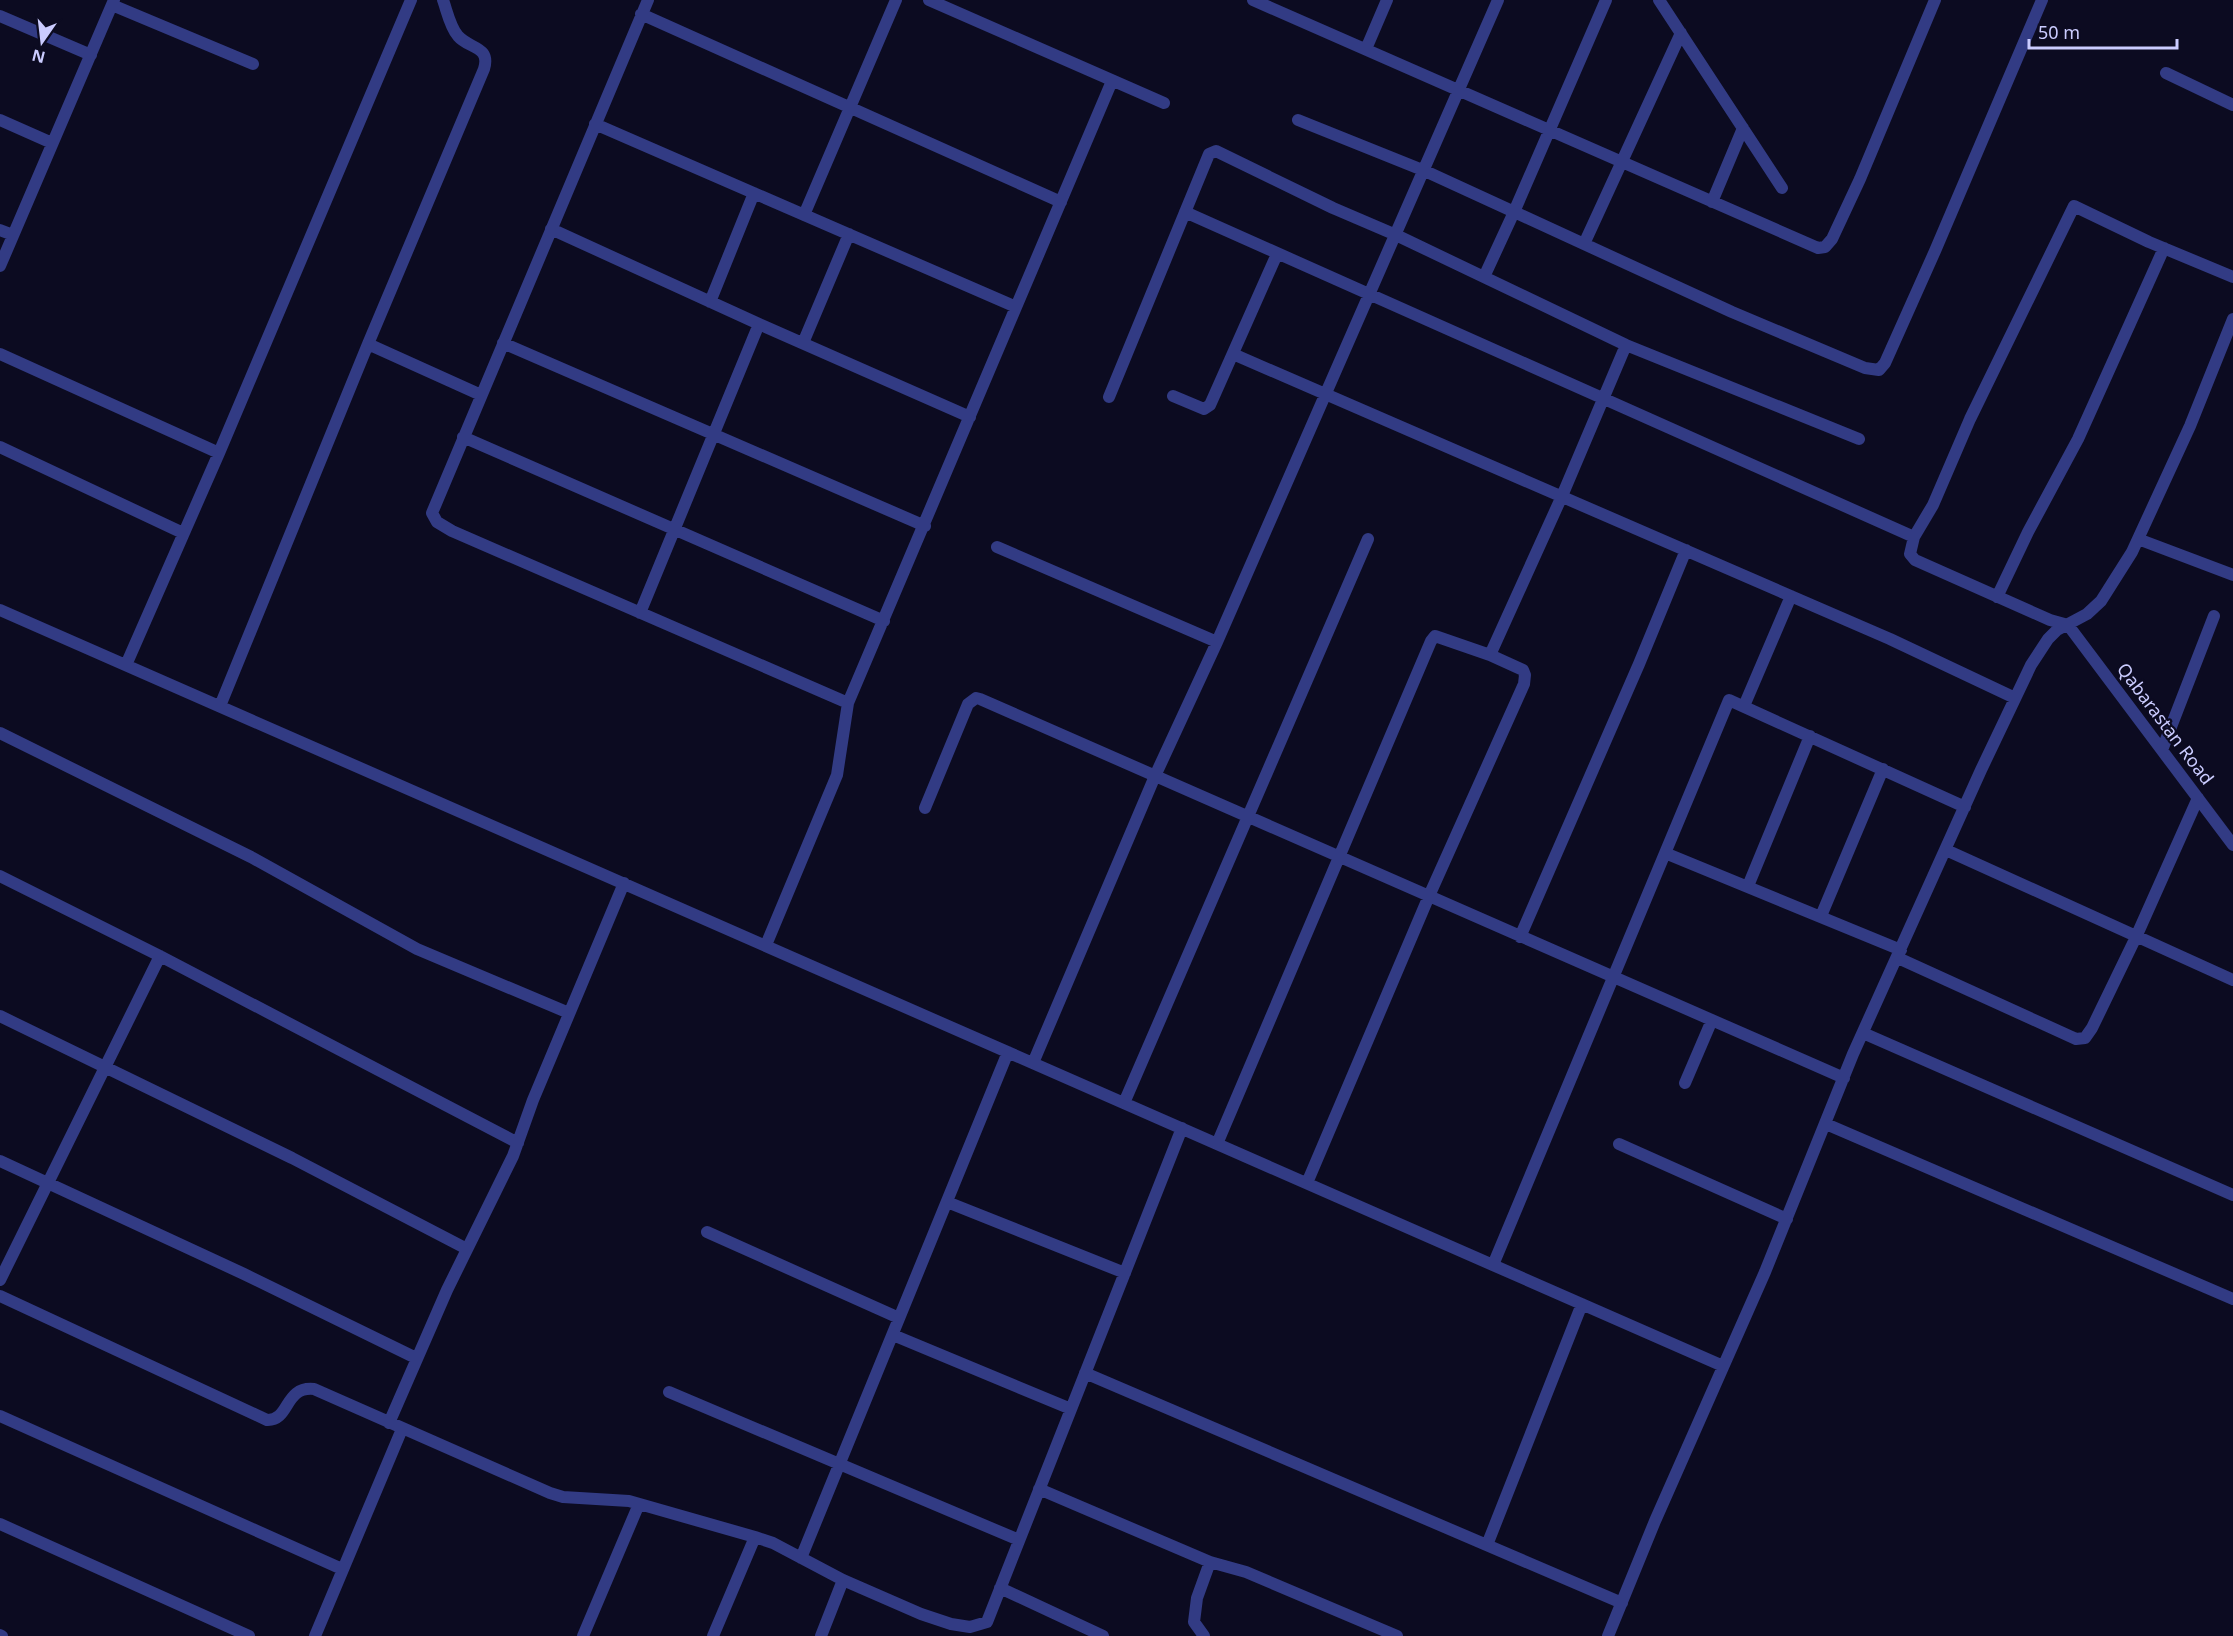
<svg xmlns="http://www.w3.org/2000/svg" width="2233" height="1636" font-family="'Noto Sans',sans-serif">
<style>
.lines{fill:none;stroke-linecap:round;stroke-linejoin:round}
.street{stroke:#323b84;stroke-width:12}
.labels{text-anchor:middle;stroke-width:4.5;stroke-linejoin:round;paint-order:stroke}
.street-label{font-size:18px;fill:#cbccff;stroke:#0c0b21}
</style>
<rect width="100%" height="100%" fill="#0c0b21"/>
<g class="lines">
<!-- street -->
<path class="street" d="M 648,0 L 432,513 L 437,522 L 452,531 L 848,703
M 929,0 L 1164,103
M 1253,0 L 1818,248 L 1825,247 L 1832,239 L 1860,179 L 1935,0
M 1659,0 L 1782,188
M 112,5 L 253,64
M 641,14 L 1061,202
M 0,16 L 91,55
M 1366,49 L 1387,0
M 2166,73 L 2233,105
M 0,120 L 52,143
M 1298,120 L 1425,171 L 1732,312 L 1865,368 L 1879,370 L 1885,363 L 1935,251 L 2042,0
M 595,124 L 1016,307
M 1712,202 L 1743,128
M 1185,212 L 1914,537
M 804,215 L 896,0
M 551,229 L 759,324 L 970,417
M 0,230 L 13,235
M 1584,244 L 1681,33
M 0,266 L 114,0
M 1484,277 L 1514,212 L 1606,0
M 2233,277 L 2149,242 L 2074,206 L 1970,419 L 1933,505 L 1914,537 L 1910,554 L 1915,560 L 2050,620 L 2068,625 L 2233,845
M 710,302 L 754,193
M 503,343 L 925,526
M 803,343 L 849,234
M 368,344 L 481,395
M 0,354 L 219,453
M 1233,354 L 1890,639 L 2015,698
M 1173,396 L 1204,409 L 1210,405 L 1277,254
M 1109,397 L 1209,154 L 1216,151 L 1333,208 L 1396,235 L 1626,345 L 1859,439
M 463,437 L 884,621
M 0,447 L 183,533
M 2138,539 L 2233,575
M 997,547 L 1217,642
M 1997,597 L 2028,532 L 2078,439 L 2164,248
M 0,610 L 1723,1366
M 640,613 L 759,324
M 1490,655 L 1562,496 L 1626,345
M 126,665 L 219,453 L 411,0
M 220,706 L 368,344 L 484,69 C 491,46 469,49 458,36 C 450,27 447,11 443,0
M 1744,706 L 1791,596
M 0,733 L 251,857 L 417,949 L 569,1013
M 2162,750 L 2214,616
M 925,808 L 968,704 L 976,698 L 980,699 L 1844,1078
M 1946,850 L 2233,980
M 1665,853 L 1901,950
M 0,876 L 160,956 L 518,1143
M 1748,886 L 1810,736
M 1821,916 L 1883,769
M 1520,937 L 1639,664 L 1686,550
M 766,945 L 837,775 L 848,703 L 1112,81
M 1898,958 L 2076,1039 L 2085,1038 L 2092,1028 L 2136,937 L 2198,798
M 0,1016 L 292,1158 L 467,1249
M 1863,1033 L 2233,1195
M 1033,1063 L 1155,776 L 1217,642 L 1498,0
M 1685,1083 L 1712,1020
M 1124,1103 L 1368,539
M 1826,1124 L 2233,1299
M 1217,1144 L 1431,641 L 1435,636 L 1490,655 L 1523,670 L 1525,675 L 1524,684 L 1429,896 L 1307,1183
M 1619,1144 L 1787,1219
M 0,1161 L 244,1274 L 416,1358
M 947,1202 L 1125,1273
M 707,1232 L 899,1318
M 1493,1265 L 1729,700 L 1965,807
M 0,1280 L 160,956
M 0,1296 L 267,1420 C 290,1421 284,1386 314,1389 L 550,1493 L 563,1497 L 629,1501 L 755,1537 L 773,1543 L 843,1580 L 921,1614 L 951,1624 L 970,1627 L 987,1622 L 1182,1128
M 893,1335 L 1071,1409
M 1085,1373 L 1622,1603
M 669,1392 L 1019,1540
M 0,1416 L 342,1569
M 389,1423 L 447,1290 L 513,1156 L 533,1100 L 624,883
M 1039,1489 L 1210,1562 L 1246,1572 L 1397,1636
M 0,1524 L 249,1636
M 1487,1545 L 1582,1304
M 801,1558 L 1008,1052
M 1000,1588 L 1103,1636
M 0,1635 L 2,1636
M 315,1636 L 402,1429
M 583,1636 L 639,1504
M 713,1636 L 755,1537
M 821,1636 L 843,1580
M 1204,1636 L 1194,1622 L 1197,1598 L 1210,1562
M 1608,1636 L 1655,1521 L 1765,1272 L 1853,1054 L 1981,770 L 2031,665 L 2048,639 L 2057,630 L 2087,614 L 2101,601 L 2132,552 L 2190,426 L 2233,319"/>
</g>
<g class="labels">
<!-- street labels -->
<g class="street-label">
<text transform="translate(2165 724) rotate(53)" y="6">Qabarastan Road</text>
</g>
</g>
<!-- north arrow -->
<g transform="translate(42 42) rotate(194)" stroke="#0c0b21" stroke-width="4.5" paint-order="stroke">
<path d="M0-4.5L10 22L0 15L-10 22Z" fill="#cbccff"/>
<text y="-9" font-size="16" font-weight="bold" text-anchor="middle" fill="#cbccff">N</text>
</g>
<!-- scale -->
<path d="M2029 39v9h148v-9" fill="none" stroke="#cbccff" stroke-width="3"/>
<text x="2038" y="39" font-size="18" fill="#cbccff" stroke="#0c0b21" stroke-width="4.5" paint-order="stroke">50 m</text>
</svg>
